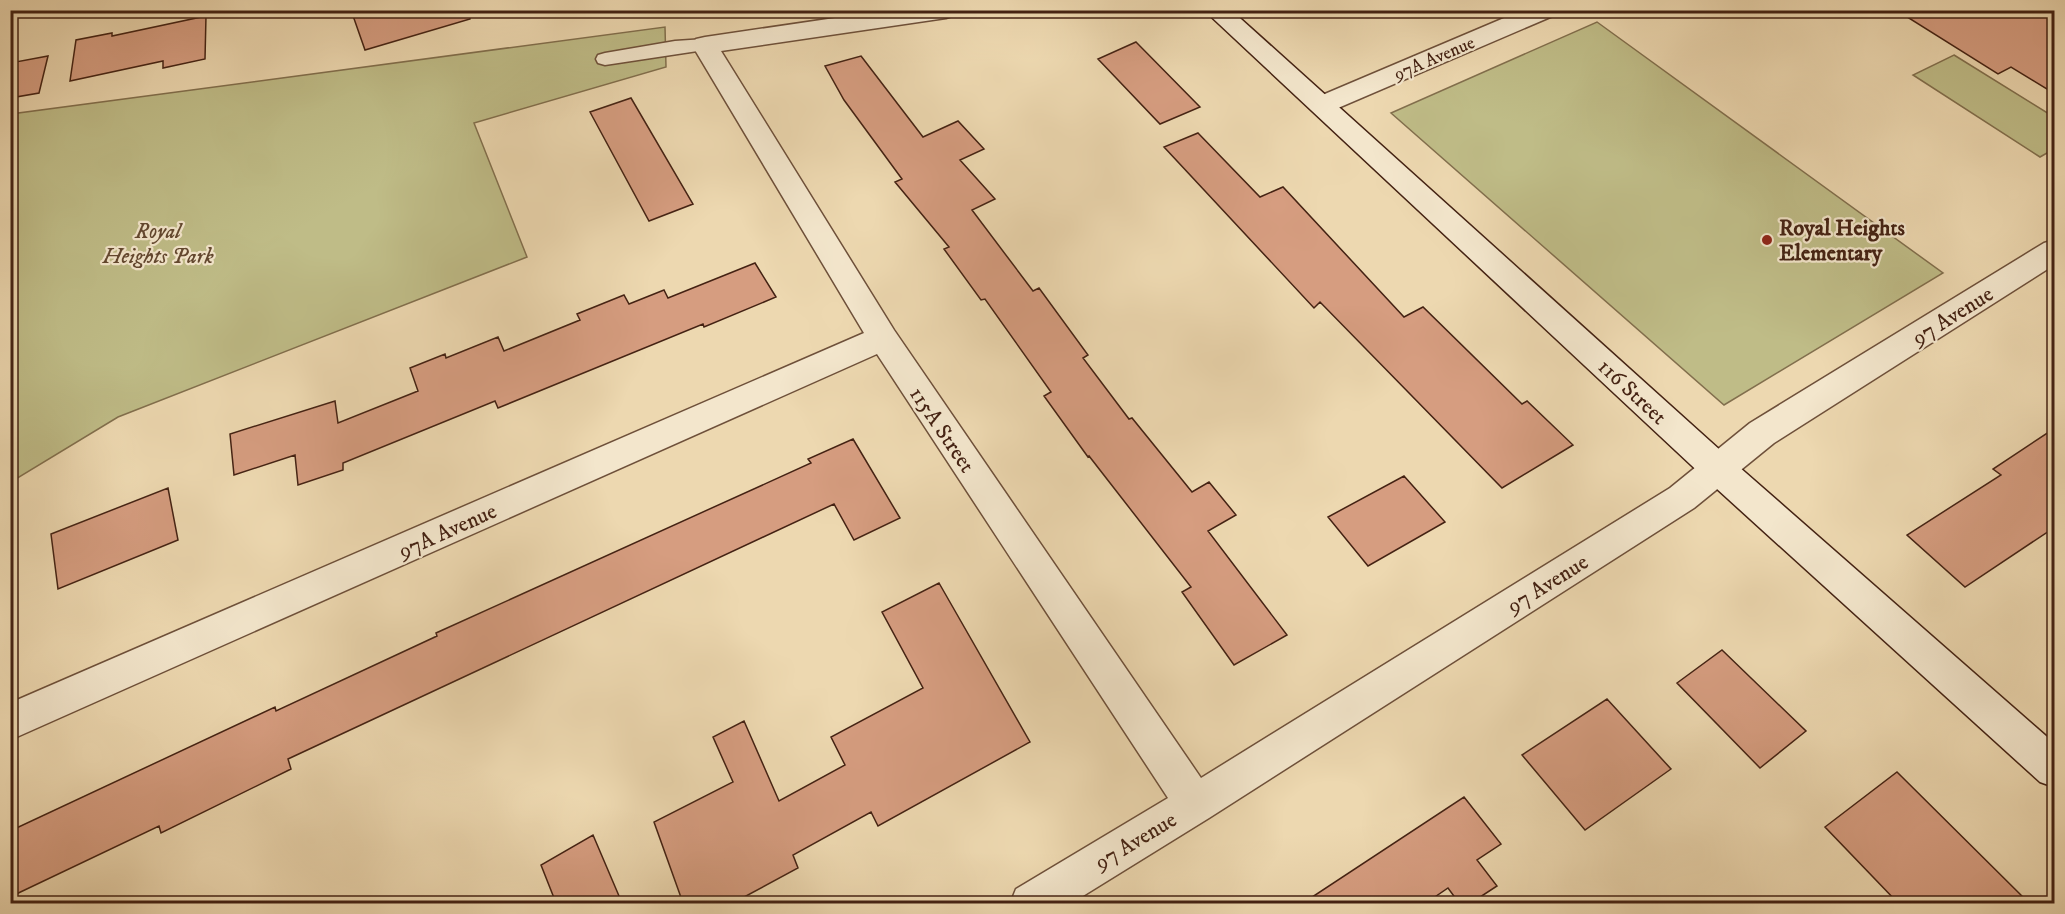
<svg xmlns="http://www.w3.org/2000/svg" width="2065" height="914" font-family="'IM FELL DW Pica',serif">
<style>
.green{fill:#bfbc87;stroke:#826f4d;stroke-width:1.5}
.building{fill:#d69d80;stroke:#442213;stroke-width:1.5}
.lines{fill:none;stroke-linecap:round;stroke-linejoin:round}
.lane-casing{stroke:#6e503a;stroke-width:3}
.street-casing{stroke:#6e503a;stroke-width:3}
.secondary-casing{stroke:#442213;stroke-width:3}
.lane{fill:#f3e6cc;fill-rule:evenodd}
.street{fill:#f3e6cc;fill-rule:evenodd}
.secondary{fill:#f3e6cc;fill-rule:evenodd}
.poi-dot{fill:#8f2418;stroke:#f3e6cc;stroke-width:2}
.labels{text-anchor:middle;stroke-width:4.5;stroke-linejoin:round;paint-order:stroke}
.far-street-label{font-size:18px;fill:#442213;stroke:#f3e6cc}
.poi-label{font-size:22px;font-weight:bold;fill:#442213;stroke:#f3e6cc;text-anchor:start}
.park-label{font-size:22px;font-style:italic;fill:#634830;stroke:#f3e6cc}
.street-label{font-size:22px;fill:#442213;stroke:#f3e6cc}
</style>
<rect width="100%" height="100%" fill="#edd8b0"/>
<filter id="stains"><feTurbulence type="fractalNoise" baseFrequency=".00333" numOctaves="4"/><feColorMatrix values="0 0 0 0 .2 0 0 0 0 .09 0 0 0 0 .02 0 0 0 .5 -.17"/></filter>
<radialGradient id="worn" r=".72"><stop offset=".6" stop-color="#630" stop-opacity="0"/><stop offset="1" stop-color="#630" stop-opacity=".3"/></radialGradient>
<!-- green -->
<path class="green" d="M 1597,22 L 1943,273 L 1724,405 L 1391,113 Z
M 665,27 L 666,67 L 474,123 L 527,257 L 118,417 L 11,482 L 11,114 Z
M 1954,55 L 2054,117 L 2054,149 L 2040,157 L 1913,75 Z"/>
<!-- building -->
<path class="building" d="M 351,10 L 469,10 L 470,19 L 365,50 Z
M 1896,10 L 2055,10 L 2055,94 L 2011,67 L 1998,74 Z
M 206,16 L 205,59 L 163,68 L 163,61 L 70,81 L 76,40 L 112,33 L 112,36 Z
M 1136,42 L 1200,107 L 1160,124 L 1098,59 Z
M 48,56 L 39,93 L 10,98 L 10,63 Z
M 861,56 L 923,137 L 958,121 L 984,149 L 960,160 L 995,199 L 972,210 L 1033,291 L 1039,288 L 1088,355 L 1083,358 L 1129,419 L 1132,418 L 1192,492 L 1209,482 L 1236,515 L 1208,531 L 1287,635 L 1234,665 L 1182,592 L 1191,587 L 1089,456 L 1088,457 L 1044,396 L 1051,392 L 985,299 L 981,300 L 944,249 L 949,247 L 895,182 L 902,179 L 844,100 L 825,66 Z
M 631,98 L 693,204 L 649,221 L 590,112 Z
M 1198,133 L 1260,197 L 1283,187 L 1404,317 L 1423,307 L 1522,404 L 1527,401 L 1573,445 L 1502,488 L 1320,302 L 1314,308 L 1164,147 Z
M 755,263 L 776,297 L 704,327 L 703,324 L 498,408 L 495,401 L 343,463 L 343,470 L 298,485 L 295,455 L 234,475 L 230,434 L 335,401 L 338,423 L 418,391 L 410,368 L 445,354 L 446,358 L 498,337 L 504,351 L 580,320 L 577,314 L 624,295 L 629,304 L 664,290 L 668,298 Z
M 2055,428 L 2055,527 L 1965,587 L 1907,535 L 2001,475 L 1993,469 Z
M 853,439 L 900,518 L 854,540 L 834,504 L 288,759 L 291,769 L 161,833 L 159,826 L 10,897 L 10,831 L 275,707 L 276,711 L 437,636 L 436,633 L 811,463 L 808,459 Z
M 1404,476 L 1445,522 L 1368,566 L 1328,517 Z
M 168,488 L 178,540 L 58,589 L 51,534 Z
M 939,583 L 1030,742 L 878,826 L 871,812 L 793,855 L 798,868 L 733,903 L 683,903 L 654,822 L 733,782 L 713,737 L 744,721 L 779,801 L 845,765 L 831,737 L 923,688 L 882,612 Z
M 1722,650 L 1806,731 L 1760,768 L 1677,683 Z
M 1607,699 L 1671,769 L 1585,830 L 1522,755 Z
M 1897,772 L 2029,903 L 1898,903 L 1825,827 Z
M 1464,797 L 1501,844 L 1477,860 L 1497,886 L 1471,903 L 1459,903 L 1448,888 L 1426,903 L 1303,903 Z
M 593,835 L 622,903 L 556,903 L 541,865 Z"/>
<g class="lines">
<defs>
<path id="lane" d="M 705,39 L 711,41 L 714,45 L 711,49 L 605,65 L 598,63 L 596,59 L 598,55 L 605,53 L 675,41 Z"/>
<path id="street" d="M 889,10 L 958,10 L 955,15 L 946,18 L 721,51 L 894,330 L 1201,778 L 1670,488 L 1750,423 L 2044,243 L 2054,240 L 2054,265 L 1774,443 L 1694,508 L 1209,818 L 1070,904 L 1010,904 L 1016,889 L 1168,798 L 877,354 L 10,740 L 10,703 L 864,333 L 692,45 L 696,39 L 705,37 Z
M 1523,10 L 1558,10 L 1555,15 L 1331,111 L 1322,114 L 1313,111 L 1309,105 L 1313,99 Z"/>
<path id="secondary" d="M 1204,10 L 1231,10 L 1730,459 L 2054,743 L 2054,787 L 2040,782 L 1706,479 Z"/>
</defs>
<!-- lane casing -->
<use href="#lane" class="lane-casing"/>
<!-- street casing -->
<use href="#street" class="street-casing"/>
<!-- secondary casing -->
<use href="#secondary" class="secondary-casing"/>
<!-- lane -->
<use href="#lane" class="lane"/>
<!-- street -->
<use href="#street" class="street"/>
<!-- secondary -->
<use href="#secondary" class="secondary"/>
</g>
<!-- markers -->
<circle class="poi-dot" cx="1767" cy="240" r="6"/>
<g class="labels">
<!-- far-street labels -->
<g class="far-street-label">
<text transform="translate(1434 58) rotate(-23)" y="6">97A Avenue</text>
</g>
<!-- poi labels -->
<g class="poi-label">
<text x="1779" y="235">Royal Heights<tspan x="1779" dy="25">Elementary</tspan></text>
</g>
<!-- park labels -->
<g class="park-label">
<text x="158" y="238">Royal<tspan x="158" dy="25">Heights Park</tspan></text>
</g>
<!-- street labels -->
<g class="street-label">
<text transform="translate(1952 315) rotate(-32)" y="8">97 Avenue</text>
<text transform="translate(1633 391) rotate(43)" y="8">116 Street</text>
<text transform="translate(943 429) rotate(56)" y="8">115A Street</text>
<text transform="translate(447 530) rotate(-24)" y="8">97A Avenue</text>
<text transform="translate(1547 583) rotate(-32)" y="8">97 Avenue</text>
<text transform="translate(1135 840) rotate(-31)" y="8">97 Avenue</text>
</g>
</g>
<!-- margin -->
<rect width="2065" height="914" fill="none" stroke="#edd8b0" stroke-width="36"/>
<rect x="12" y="12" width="2041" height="890" fill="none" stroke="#442213" stroke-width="3"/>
<rect x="18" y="18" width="2029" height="878" fill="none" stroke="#442213" stroke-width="1.5"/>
<rect width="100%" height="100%" filter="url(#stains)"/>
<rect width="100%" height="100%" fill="url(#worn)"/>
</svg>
